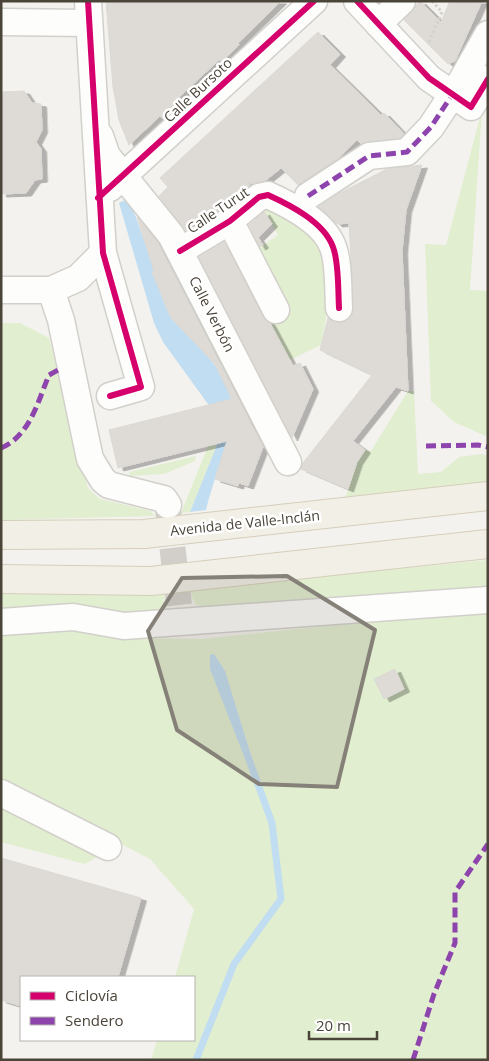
<svg xmlns="http://www.w3.org/2000/svg" width="489" height="1061" font-family="'Open Sans',sans-serif">
<style>
.green{fill:#e1eecf}
.water{fill:#c0ddf1}
.lines{fill:none;stroke-linecap:round;stroke-linejoin:round}
.stream{stroke:#c0ddf1;stroke-width:7}
.building{fill:#dedbd6;stroke:#dcd9d4;filter:url(#shadow)}
.minor-tunnel{stroke:#d2cfca;stroke-width:26;stroke-dasharray:26 13;stroke-linecap:butt}
.minor-casing{stroke:#d2d0cb;stroke-width:29}
.major-casing{stroke:#d6cebb;stroke-width:30}
.path{stroke:#d3d2cc;stroke-width:3;stroke-dasharray:2.5 2.5;stroke-linecap:butt}
.minor{stroke:#fdfdfc;stroke-width:26}
.major{stroke:#f2efe6;stroke-width:28}
.quiet{stroke:#8e44ad;stroke-width:5;stroke-dasharray:10 5;stroke-linecap:butt}
.cycleway-casing{stroke:#fff;stroke-width:9}
.cycleway{stroke:#d6006c;stroke-width:6}
.marked{fill:#868178;fill-opacity:0.2;stroke:#868178;stroke-width:4;stroke-linejoin:round}
.labels{text-anchor:middle;stroke-width:5;stroke-linejoin:round;paint-order:stroke}
.street-label{font-size:14px;fill:#4b4439;stroke:#fff}
</style>
<defs>
<filter id="shadow"><feDropShadow dx="5.5" dy="3" stdDeviation="0" flood-color="#0004"/></filter>
</defs>
<rect width="100%" height="100%" fill="#f4f2ee"/>
<!-- green -->
<path class="green" d="M 482,110 L 470,290 L 488,291 L 488,437 L 454,422 L 431,401 L 425,244 L 446,245 Z
M 261,206 L 283,215 L 299,225 L 321,247 L 329,303 L 321,345 L 290,360 L 270,324 L 286,315 L 256,250 L 278,235 Z
M 1,323 L 20,323 L 49,338 L 88,488 L 100,499 L 151,511 L 155,516 L 1,520 Z
M 408,391 L 414,391 L 418,474 L 441,472 L 459,457 L 482,454 L 488,456 L 488,487 L 345,499 L 357,462 L 365,450 L 371,451 Z
M 217,445 L 190,512 L 181,513 L 208,446 Z
M 196,456 L 195,461 L 164,474 L 130,476 L 129,472 Z
M 488,560 L 488,590 L 209,613 L 195,604 L 189,589 Z
M 165,590 L 164,604 L 155,614 L 139,618 L 75,609 L 1,609 L 1,594 Z
M 488,609 L 488,1060 L 151,1060 L 157,1040 L 194,1040 L 194,977 L 175,977 L 194,909 L 150,859 L 1,782 L 1,631 L 69,628 L 123,638 L 202,639 Z
M 1,805 L 102,854 L 85,864 L 1,842 Z"/>
<!-- water -->
<path class="water" d="M 129,198 L 155,271 L 152,272 C 158,283 165,309 172,317 C 194,346 236,373 232,415 C 229,448 213,478 206,510 L 190,512 L 217,445 L 208,404 L 163,342 L 154,323 L 119,203 Z
M 214,654 L 225,671 L 249,749 L 242,751 L 210,669 L 210,655 Z"/>
<g class="lines">
<!-- stream -->
<path class="stream" d="M 196,1060 L 234,964 L 281,899 L 272,823 L 243,743"/>
</g>
<!-- building -->
<path class="building" d="M 106,1 L 281,1 L 238,43 L 239,45 L 221,62 L 219,60 L 179,97 L 183,101 L 163,119 L 160,116 L 129,145 L 119,120 L 113,87 Z
M 420,1 L 441,22 L 450,1 L 482,1 L 455,61 L 448,64 L 404,20 Z
M 318,32 L 340,54 L 330,65 L 381,115 L 384,113 L 404,134 L 400,138 L 361,144 L 357,140 L 340,157 L 298,185 L 281,168 L 266,180 L 253,184 L 248,182 L 250,185 L 221,209 L 185,230 L 159,196 L 168,187 L 160,178 Z
M 24,91 L 32,103 L 41,104 L 42,130 L 36,142 L 41,149 L 42,179 L 35,180 L 26,193 L 1,194 L 1,92 Z
M 422,165 L 406,210 L 402,251 L 408,391 L 396,387 L 353,441 L 365,450 L 357,462 L 348,489 L 301,469 L 303,463 L 372,375 L 320,350 L 328,318 L 339,323 L 347,321 L 352,315 L 354,307 L 349,223 L 337,224 L 319,207 L 340,193 L 387,169 Z
M 264,212 L 272,224 L 258,238 L 263,245 L 260,247 L 249,225 Z
M 137,217 L 158,243 L 263,447 L 248,486 L 239,483 L 238,486 L 215,479 L 227,441 L 118,468 L 109,430 L 232,399 L 215,364 L 171,318 L 152,272 L 154,271 Z
M 224,242 L 263,317 L 270,323 L 293,366 L 300,363 L 313,389 L 292,438 L 199,257 Z
M 395,669 L 404,689 L 384,699 L 374,679 Z
M 1,858 L 141,898 L 118,977 L 21,977 L 21,1006 L 1,1000 Z"/>
<g class="lines">
<!-- minor-tunnel -->
<path class="minor-tunnel" d="M 168,509 L 179,605"/>
<defs>
<path id="minor" d="M 88,1 L 103,253 L 141,387 L 110,396
M 357,1 L 429,78 L 471,107 L 488,79
M 1,22 L 89,23
M 378,24 L 402,1
M 100,136 L 107,156 L 171,235 L 288,462
M 110,188 L 314,1
M 308,196 L 369,156 L 407,152 L 431,127 L 462,80 L 488,34
M 230,221 L 276,310
M 180,251 L 230,221 L 259,197 L 268,195 C 290,205 324,222 333,247 C 339,262 338,291 339,308
M 1,290 L 51,290 L 78,278 L 103,253
M 51,290 L 61,320 L 90,459 L 103,480 L 109,485 L 164,499 L 168,505
M 1,622 L 73,617 L 124,626 L 488,600
M 1,793 L 108,847"/>
<path id="major" d="M 1,535 L 144,534 L 488,496
M 1,579 L 151,581 L 488,544"/>
</defs>
<!-- minor casing -->
<use href="#minor" class="minor-casing"/>
<!-- major casing -->
<use href="#major" class="major-casing"/>
<!-- path -->
<path class="path" d="M 429,42 L 442,12 L 432,1"/>
<!-- minor -->
<use href="#minor" class="minor"/>
<!-- major -->
<use href="#major" class="major"/>
<!-- quiet -->
<path class="quiet" d="M 308,196 L 369,156 L 407,152 L 431,127 L 452,95
M 426,446 L 478,445 L 488,447
M 1,448 C 30,436 38,401 49,375 L 60,369
M 413,1060 L 434,994 L 455,943 L 455,892 L 488,844"/>
<defs>
<path id="cycleway" d="M 88,1 L 103,253 L 141,387 L 110,396
M 357,1 L 429,78 L 471,107 L 488,79
M 98,198 L 314,1
M 180,251 L 230,221 L 259,197 L 268,195 C 290,205 324,222 333,247 C 339,262 338,291 339,308"/>
</defs>
<!-- cycleway casing -->
<use href="#cycleway" class="cycleway-casing"/>
<!-- cycleway -->
<use href="#cycleway" class="cycleway"/>
</g>
<!-- marked area -->
<path class="marked" d="M 287,576 L 375,630 L 337,787 L 259,784 L 177,730 L 148,631 L 182,578 Z"/>
<g class="labels">
<!-- street labels -->
<g class="street-label">
<text transform="translate(198 90) rotate(-43)" y="5">Calle Bursoto</text>
<text transform="translate(218 210) rotate(-34)" y="5">Calle Turut</text>
<text transform="translate(212 314) rotate(63)" y="5">Calle Verbón</text>
<text transform="translate(245 523) rotate(-6)" y="5">Avenida de Valle-Inclán</text>
</g>
</g>
<!-- border -->
<rect width="489" height="1061" fill="none" stroke="#4b4439" stroke-width="5"/>
<!-- legend -->
<rect x="20" y="976" width="175" height="65" fill="#ffffff" stroke="#b7b4b0"/>
<rect x="30" y="992" width="25" height="8" fill="#d6006c" stroke="#b7b4b0"/>
<text x="65" y="1001" font-size="15" fill="#4b4439">Ciclovía</text>
<rect x="30" y="1017" width="25" height="8" fill="#8e44ad" stroke="#b7b4b0"/>
<text x="65" y="1026" font-size="15" fill="#4b4439">Sendero</text>
<!-- scale -->
<path d="M309 1031v8h68v-8" fill="none" stroke="#4b4439" stroke-width="2.5"/>
<text x="316" y="1031" font-size="15" fill="#4b4439" stroke="#ffffff" stroke-width="4" paint-order="stroke">20 m</text>
</svg>
